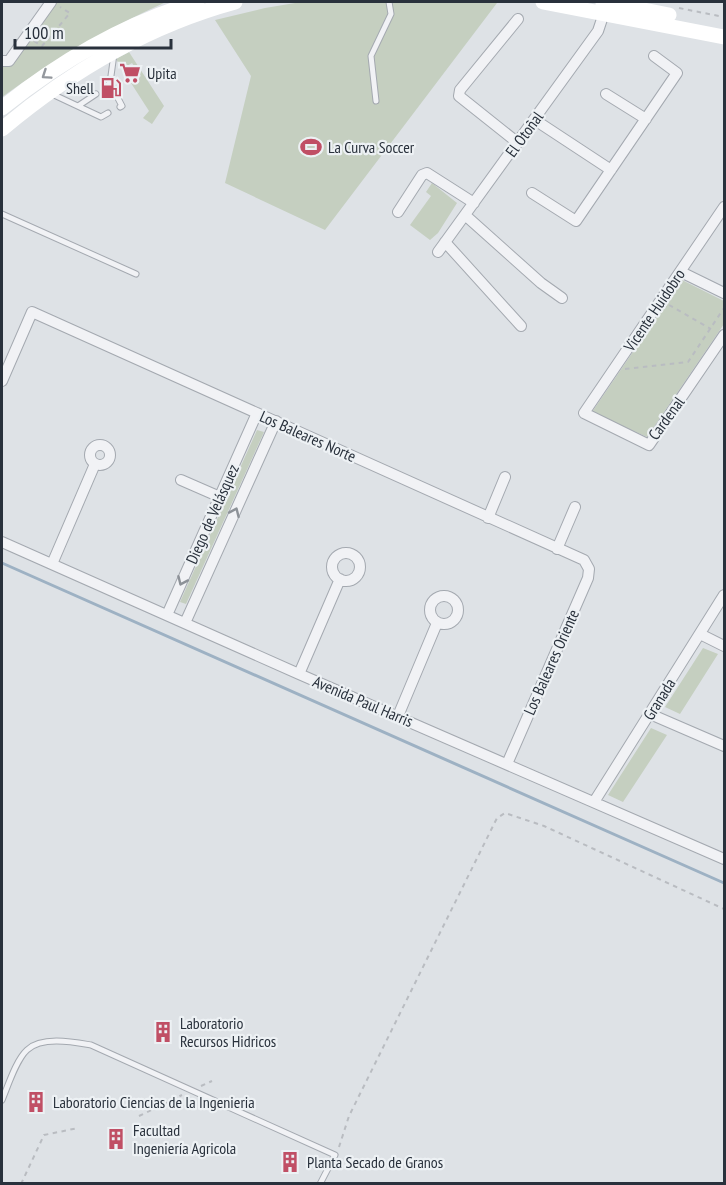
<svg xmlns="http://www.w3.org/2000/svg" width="726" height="1185" font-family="'PT Sans Narrow',sans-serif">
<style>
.green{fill:#c5cfc0}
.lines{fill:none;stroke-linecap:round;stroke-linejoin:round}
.stream{stroke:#9db1c3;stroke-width:3}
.lane-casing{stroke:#a4a9b0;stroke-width:7}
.street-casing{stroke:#a4a9b0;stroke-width:12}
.path{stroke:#b9bcc1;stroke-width:2;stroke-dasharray:4.5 4.5;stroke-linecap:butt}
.lane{stroke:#f1f2f5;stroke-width:5}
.street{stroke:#f1f2f5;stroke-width:10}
.secondary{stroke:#fff;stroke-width:15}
.oneway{stroke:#94989e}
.oneway2{stroke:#8d9298}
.labels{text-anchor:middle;stroke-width:4.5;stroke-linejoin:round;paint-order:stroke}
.poi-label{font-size:16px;fill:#29313c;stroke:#edf1f4;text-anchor:start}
.street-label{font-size:16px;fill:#29313c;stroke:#edf1f4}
</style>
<rect width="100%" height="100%" fill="#dee2e6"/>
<!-- green -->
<path class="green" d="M 55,2 L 166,2 C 108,28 54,60 2,97 L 2,66 L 10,66 Z
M 301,2 L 497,3 L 325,230 L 225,183 L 251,76 L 215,20 L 265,8 Z
M 129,52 L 164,106 L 152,124 L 143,118 L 149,111 L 131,83 L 141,76 L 132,63 L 122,69 L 116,59 Z
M 432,183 L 457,203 L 438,233 L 430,240 L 410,225 L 431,196 L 426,192 Z
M 682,280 L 724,301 L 724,324 L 647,437 L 592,412 Z
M 257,430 L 264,432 L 186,604 L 180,602 Z
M 703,648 L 718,654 L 680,714 L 665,707 Z
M 651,728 L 667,735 L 623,802 L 608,795 Z"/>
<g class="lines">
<!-- stream -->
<path class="stream" d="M 2,563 L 724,883"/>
<defs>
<path id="lane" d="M 110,83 L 122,106 L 120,107
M 106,86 L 110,83 L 114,54
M 52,94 L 101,117 L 108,113
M 376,101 L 371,56 L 391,14 L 389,2
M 78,106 L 96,94
M 2,214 L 136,274
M 2,1100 C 8,1086 16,1060 27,1050 C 42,1036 73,1042 91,1045 L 335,1155 L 320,1184"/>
<path id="street" d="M 518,19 L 460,90 L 459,96 L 518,143
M 2,61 L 9,61 L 51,2
M 606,94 L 646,119
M 535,120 L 611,170
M 532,193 L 576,221 L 677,73 L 654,56
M 724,207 L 584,413 L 649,445 L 724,335
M 398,212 L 422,175 L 427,173 L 474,203
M 465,215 L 541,283 L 562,298
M 445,242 L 521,326
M 438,252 L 598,31 L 604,13
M 681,272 L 724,293
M 2,381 L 32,312 L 584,560 L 589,569 L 588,578 L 507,764
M90 455a10 10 0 1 1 20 0a10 10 0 1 1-20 0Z
M 181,480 L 220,497
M 488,518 L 505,477
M 2,542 L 299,674 L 724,859
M 557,549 L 575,507
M332 567a14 14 0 1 1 28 0a14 14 0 1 1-28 0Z
M 52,564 L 95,464
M430 610a14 14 0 1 1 28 0a14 14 0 1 1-28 0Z
M 167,615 L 257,413
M 185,623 L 276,421
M 700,634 L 724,646
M 299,674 L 340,579
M 650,714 L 724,746
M 398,716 L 437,623
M 594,802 L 724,595"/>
</defs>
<!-- lane casing -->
<use href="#lane" class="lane-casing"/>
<!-- street casing -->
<use href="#street" class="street-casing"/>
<!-- path -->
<path class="path" d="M 679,8 L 724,17
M 34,41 L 42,46 L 70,13 L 60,7
M 669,305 L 711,329
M 625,369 L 688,362 L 724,308
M 201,1086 L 212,1081
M 139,1116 L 182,1095
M 339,1147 L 349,1116 L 497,818 L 505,813 L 544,826 L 724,909
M 21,1184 L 44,1135 L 78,1128"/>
<!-- lane -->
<use href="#lane" class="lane"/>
<!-- street -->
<use href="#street" class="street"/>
<!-- secondary -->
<path class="secondary" d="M 543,2 L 724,37
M 604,13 L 603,2 L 669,15
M 2,108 C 59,62 126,23 197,2
M 2,129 C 71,71 147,26 235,2"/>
</g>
<!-- one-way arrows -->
<defs><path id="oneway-chevron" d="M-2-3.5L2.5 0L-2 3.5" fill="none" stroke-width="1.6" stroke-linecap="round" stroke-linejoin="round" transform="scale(1.5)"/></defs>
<use class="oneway" href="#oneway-chevron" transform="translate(46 75) rotate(146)"/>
<g class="oneway2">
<use href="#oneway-chevron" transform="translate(235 512) rotate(-66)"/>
<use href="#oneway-chevron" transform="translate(182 581) rotate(114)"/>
</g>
<!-- icons -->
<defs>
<symbol id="supermarket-bare" viewBox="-9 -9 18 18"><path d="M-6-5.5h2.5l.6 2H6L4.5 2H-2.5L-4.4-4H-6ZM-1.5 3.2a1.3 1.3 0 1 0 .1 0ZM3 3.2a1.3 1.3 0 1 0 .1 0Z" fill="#c04f65" stroke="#edf1f4" stroke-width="2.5" paint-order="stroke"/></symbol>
<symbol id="fuel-bare" viewBox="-9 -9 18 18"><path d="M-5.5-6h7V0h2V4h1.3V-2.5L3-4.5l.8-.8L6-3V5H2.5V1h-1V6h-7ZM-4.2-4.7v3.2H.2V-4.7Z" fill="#c04f65" stroke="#edf1f4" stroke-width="2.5" paint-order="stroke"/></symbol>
<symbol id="stadium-bare" viewBox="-9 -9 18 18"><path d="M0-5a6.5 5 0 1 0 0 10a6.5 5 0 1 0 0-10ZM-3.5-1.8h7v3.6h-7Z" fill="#c04f65" stroke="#edf1f4" stroke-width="2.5" paint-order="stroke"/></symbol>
<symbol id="building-bare" viewBox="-9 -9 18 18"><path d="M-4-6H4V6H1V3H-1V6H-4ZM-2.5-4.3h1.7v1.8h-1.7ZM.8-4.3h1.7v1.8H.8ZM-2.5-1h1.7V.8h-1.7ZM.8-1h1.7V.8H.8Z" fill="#c04f65" stroke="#edf1f4" stroke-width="2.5" paint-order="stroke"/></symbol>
</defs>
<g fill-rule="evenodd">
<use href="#supermarket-bare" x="115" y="58" width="30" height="30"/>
<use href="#fuel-bare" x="96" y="73" width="30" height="30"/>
<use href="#stadium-bare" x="296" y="132" width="30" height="30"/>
<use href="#building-bare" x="148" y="1017" width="30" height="30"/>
<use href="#building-bare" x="21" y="1087" width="30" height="30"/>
<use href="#building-bare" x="101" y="1124" width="30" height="30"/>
<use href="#building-bare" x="275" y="1147" width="30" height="30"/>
</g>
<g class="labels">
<!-- poi labels -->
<g class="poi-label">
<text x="147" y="79">Upita</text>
<text x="94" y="94" text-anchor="end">Shell</text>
<text x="328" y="153">La Curva Soccer</text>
<text x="180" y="1029">Laboratorio<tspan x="180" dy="18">Recursos Hidricos</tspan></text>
<text x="53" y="1108">Laboratorio Ciencias de la Ingenieria</text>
<text x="133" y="1136">Facultad<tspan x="133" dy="18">Ingeniería Agricola</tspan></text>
<text x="307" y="1168">Planta Secado de Granos</text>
</g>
<!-- street labels -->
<g class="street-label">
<text transform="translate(524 134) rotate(-54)" y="6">El Otoñal</text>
<text transform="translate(654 310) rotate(-56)" y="6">Vicente Huidobro</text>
<text transform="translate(666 418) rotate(-54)" y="6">Cardenal</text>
<text transform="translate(308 436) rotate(24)" y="6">Los Baleares Norte</text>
<text transform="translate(212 514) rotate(-66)" y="6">Diego de Velásquez</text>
<text transform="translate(551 662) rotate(-66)" y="6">Los Baleares Oriente</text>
<text transform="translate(659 699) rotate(-58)" y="6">Granada</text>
<text transform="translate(363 701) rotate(23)" y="6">Avenida Paul Harris</text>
</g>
</g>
<!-- border -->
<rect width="726" height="1185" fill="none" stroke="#29313c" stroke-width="6"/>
<!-- scale -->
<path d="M15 39v9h156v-9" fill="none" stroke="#29313c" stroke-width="3"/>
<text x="24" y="39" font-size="18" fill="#29313c" stroke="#edf1f4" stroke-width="4.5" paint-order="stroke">100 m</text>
</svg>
